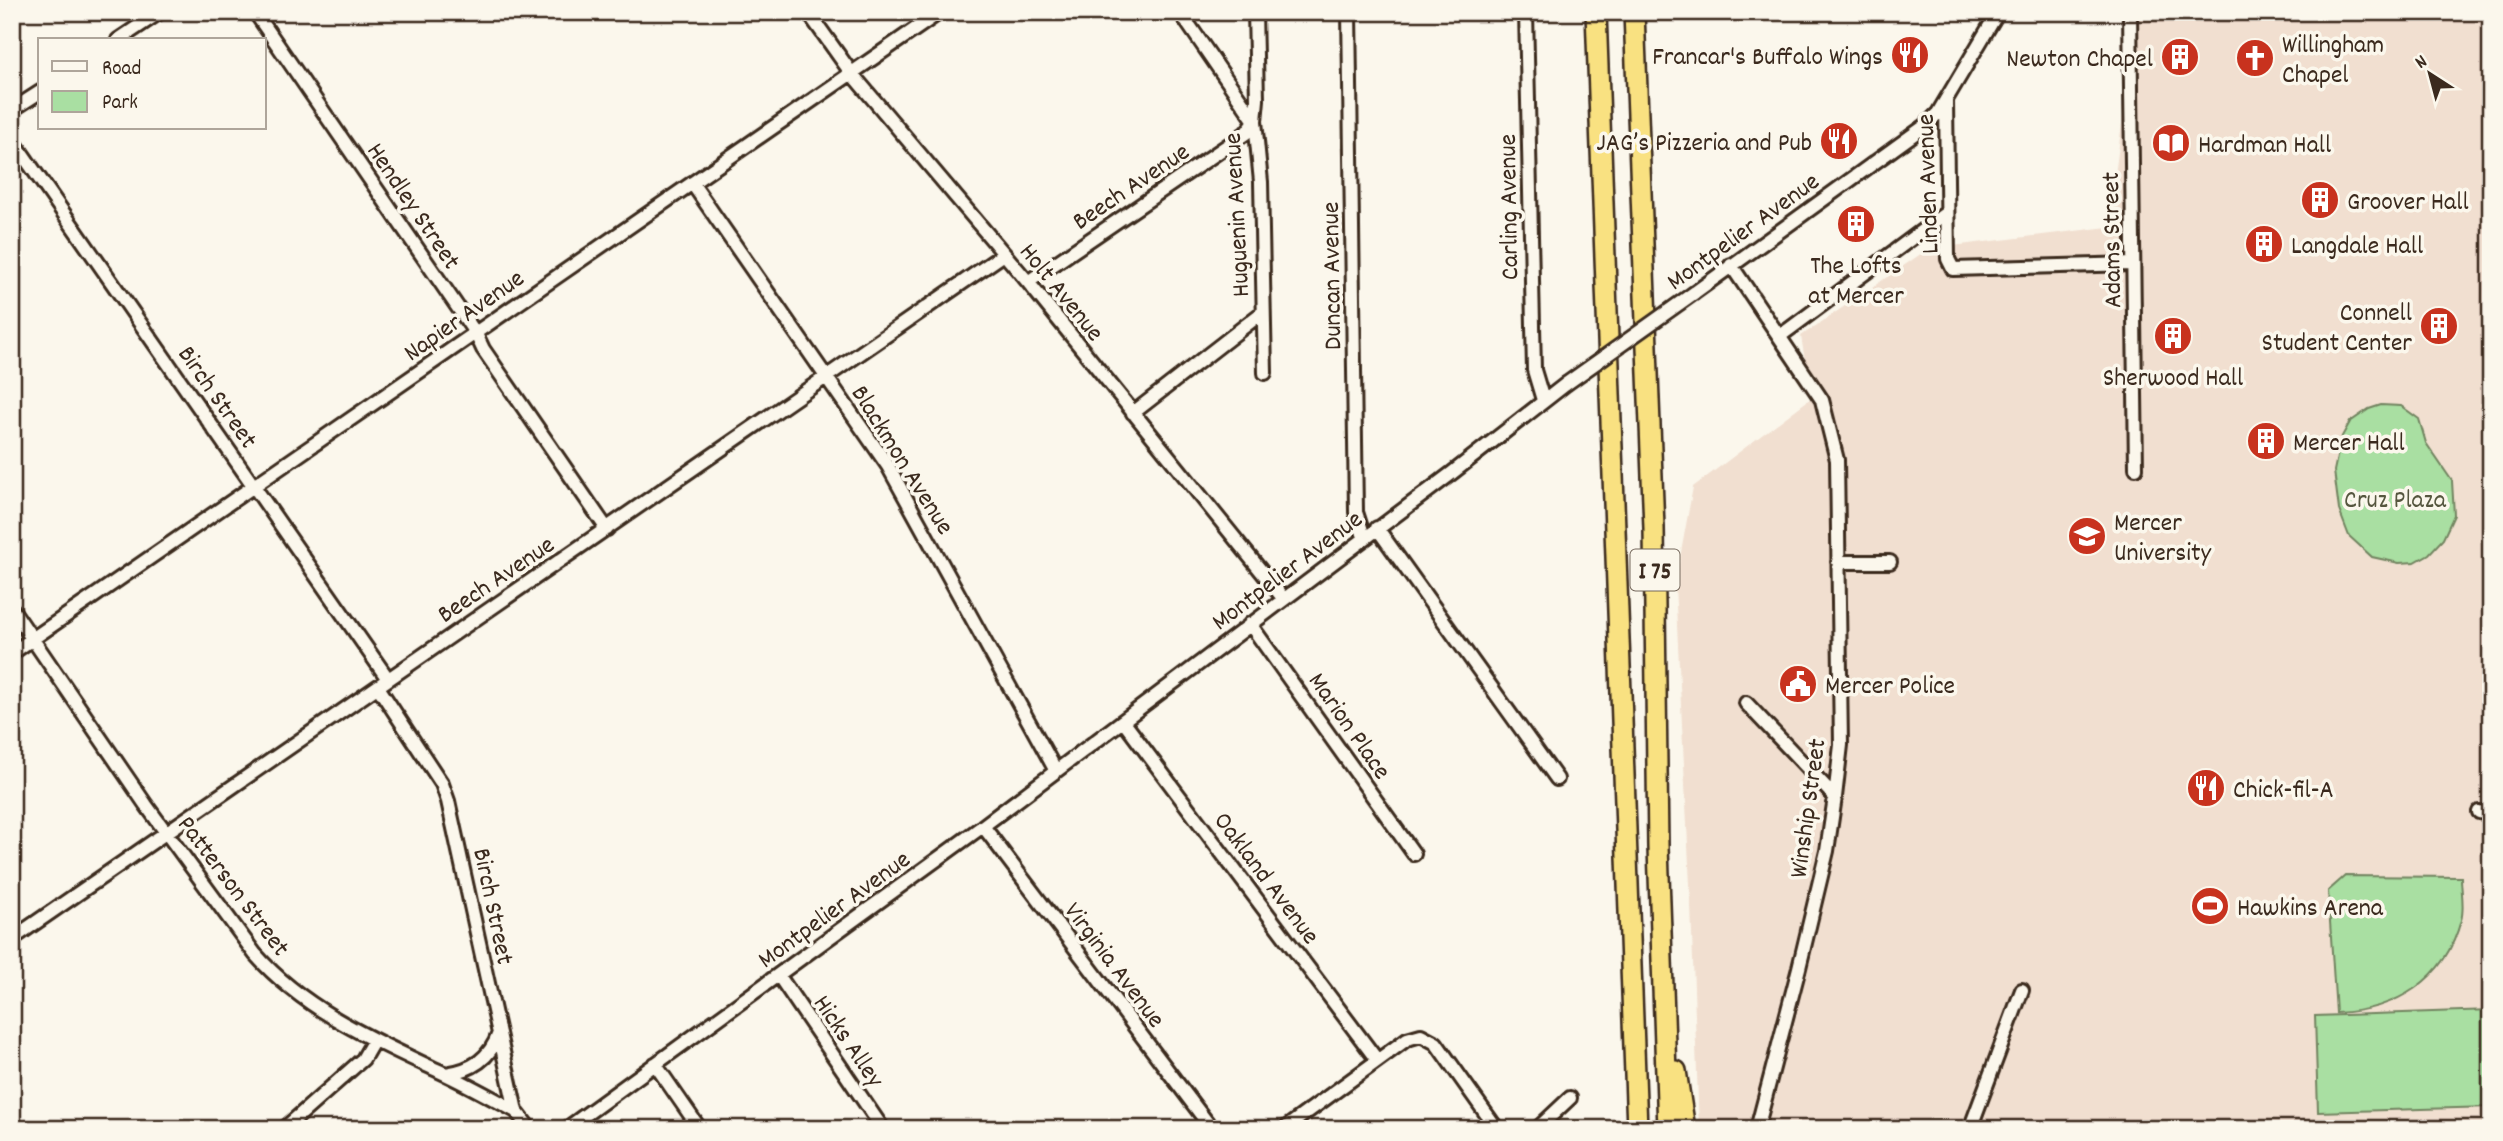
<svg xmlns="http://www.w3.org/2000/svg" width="2503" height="1141" font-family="Dekko,sans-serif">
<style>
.built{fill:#f1dfd0}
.green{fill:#a9dfa2;stroke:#728460;stroke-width:2}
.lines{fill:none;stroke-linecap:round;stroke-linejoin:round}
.minor-casing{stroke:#3b2a1e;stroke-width:18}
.highway-casing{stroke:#3b2a1e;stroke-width:24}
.minor{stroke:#fbf7ec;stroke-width:12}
.highway{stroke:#f9e181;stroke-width:19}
.minor-bridge-casing{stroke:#3b2a1e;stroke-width:18;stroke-linecap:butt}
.minor-bridge{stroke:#fbf7ec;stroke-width:12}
.labels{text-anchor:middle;stroke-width:7;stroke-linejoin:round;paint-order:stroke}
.shield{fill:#fbf7ec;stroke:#75685c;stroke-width:2}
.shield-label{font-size:24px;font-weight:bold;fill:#3b2a1e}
.poi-label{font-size:26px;fill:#3b2a1e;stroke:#fbf7ec;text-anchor:start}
.street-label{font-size:26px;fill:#3b2a1e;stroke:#fbf7ec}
.park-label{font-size:26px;fill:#56573f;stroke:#fbf7ec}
</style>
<rect width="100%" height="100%" fill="#fbf7ec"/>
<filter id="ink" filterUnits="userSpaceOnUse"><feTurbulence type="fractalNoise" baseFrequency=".0143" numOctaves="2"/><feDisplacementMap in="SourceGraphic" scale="14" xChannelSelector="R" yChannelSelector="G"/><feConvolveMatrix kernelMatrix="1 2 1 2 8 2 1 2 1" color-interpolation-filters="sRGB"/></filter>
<g filter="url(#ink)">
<!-- built -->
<path class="built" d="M 2137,12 L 2491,12 L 2491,1129 L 1699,1129 L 1691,905 L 1675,585 L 1693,487 L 1811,398 L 1801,336 L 1928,249 L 2108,227 Z"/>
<!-- green -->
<path class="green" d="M 2381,405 L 2401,406 L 2419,419 L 2426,443 L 2452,481 L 2454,515 L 2443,539 L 2429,554 L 2415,562 L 2399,563 L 2372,557 L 2349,536 L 2339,510 L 2334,471 L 2341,438 L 2350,422 L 2369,409 Z
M 2345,876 L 2461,877 C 2461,891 2465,908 2461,920 C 2445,981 2396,1010 2336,1013 L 2328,891 Z
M 2491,1010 L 2491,1107 L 2318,1112 L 2315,1016 Z"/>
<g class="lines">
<defs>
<path id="minor" d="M 255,12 L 476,334 L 483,349 L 607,529
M 808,12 L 852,74 L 1028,282 L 1283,598
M 1180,12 L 1255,121 L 1261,182 L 1265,373
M 1349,12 L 1356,512 L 1364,537
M 1526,12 L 1534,370 L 1543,400
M 2130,12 L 2136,468
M 118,40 L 160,12
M 1946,101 L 1948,259 L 1953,269 L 2133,264
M 12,110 L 40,92
M 12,139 L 388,679
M 692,183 L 888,466 L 1056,771
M 1731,265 L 1822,400 L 1837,460 L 1841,745 L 1835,797 L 1827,851 L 1799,968 L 1757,1129
M 1028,282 L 1246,133 L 1255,121 L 1257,100 L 1255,12
M 1694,293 L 1925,126 L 1938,113 L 1998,12
M 1780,336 L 1946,213
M 1133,413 L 1263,312
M 1377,528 L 1557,779
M 1838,562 L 1890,562
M 12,609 L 146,805 L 255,954 C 304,1010 373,1040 439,1071 C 465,1083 490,1097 516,1111 L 530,1129
M 1250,624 L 1414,854
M 12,653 L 940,12
M 378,687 L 442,784 L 448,801 L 516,1111
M 1746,703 L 1835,797
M 1123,721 L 1377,1060
M 2479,812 L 2491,814
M 983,826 L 1212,1129
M 12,939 L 1004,254
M 779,976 L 883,1129
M 655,1064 L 700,1129
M 446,1074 C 472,1070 490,1059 499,1033
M 284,1129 L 363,1059 L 374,1040
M 566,1129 L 983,826 L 1452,473 L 1566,384
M 1284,1129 L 1407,1039 L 1421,1035 L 1436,1043 L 1497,1129
M 1537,1129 L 1570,1098
M 1970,1129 L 2022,990"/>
<path id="highway" d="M 1596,12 L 1637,1129
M 1634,12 L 1654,528 L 1658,847 L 1668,1129
M 1676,1071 L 1685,1129"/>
</defs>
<!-- minor casing -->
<use href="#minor" class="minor-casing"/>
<!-- highway casing -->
<use href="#highway" class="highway-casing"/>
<!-- minor -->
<use href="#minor" class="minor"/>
<!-- highway -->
<use href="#highway" class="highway"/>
<defs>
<path id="minor-bridge" d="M 1566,384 L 1694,293"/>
</defs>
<!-- minor-bridge casing -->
<use href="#minor-bridge" class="minor-bridge-casing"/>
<!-- minor-bridge -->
<use href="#minor-bridge" class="minor-bridge"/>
</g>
</g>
<!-- icons -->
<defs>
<symbol id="restaurant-disc" viewBox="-11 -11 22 22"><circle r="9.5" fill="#c8321e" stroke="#fbf7ec"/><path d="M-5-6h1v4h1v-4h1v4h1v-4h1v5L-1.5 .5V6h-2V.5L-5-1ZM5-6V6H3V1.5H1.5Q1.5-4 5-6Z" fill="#fff"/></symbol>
<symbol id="building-disc" viewBox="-11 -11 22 22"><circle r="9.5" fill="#c8321e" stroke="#fbf7ec"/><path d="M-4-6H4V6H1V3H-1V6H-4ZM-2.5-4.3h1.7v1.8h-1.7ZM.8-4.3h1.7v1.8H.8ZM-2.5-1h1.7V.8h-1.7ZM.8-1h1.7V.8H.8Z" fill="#fff"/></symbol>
<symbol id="church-disc" viewBox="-11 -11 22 22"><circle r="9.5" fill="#c8321e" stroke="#fbf7ec"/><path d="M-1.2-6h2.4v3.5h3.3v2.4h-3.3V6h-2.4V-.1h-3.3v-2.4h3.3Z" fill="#fff"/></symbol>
<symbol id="library-disc" viewBox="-11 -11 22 22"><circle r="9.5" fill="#c8321e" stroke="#fbf7ec"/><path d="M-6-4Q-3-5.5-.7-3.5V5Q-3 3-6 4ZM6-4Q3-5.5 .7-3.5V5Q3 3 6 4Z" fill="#fff"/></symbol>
<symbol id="university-disc" viewBox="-11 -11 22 22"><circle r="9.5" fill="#c8321e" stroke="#fbf7ec"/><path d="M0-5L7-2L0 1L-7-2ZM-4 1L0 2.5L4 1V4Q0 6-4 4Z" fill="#fff"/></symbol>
<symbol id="civic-disc" viewBox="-11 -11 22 22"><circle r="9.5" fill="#c8321e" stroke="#fbf7ec"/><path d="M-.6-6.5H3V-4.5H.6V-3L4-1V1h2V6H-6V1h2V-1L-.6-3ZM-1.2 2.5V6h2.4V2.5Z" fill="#fff"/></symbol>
<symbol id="stadium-disc" viewBox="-11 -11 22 22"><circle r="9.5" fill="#c8321e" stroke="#fbf7ec"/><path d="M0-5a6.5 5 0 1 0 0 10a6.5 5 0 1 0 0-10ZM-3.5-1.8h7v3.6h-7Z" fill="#fff"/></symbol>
</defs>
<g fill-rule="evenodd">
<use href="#restaurant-disc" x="1888" y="33" width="44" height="44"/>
<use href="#building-disc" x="2158" y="35" width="44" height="44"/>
<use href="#church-disc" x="2233" y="36" width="44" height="44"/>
<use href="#restaurant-disc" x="1817" y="119" width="44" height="44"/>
<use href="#library-disc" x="2149" y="121" width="44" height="44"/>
<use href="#building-disc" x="2298" y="178" width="44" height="44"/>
<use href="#building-disc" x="1834" y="202" width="44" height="44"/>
<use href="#building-disc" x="2242" y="222" width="44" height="44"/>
<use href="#building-disc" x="2417" y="304" width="44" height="44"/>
<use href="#building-disc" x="2151" y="314" width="44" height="44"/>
<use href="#building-disc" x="2244" y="419" width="44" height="44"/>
<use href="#university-disc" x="2065" y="514" width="44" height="44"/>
<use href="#civic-disc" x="1776" y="662" width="44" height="44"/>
<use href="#restaurant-disc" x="2184" y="766" width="44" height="44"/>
<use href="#stadium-disc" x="2188" y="884" width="44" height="44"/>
</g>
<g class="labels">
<!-- shield labels -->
<rect class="shield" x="1630.5" y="549.5" width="49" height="41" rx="5"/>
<g class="shield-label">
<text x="1655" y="578">I 75</text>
</g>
<!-- poi labels -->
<g class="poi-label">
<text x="2282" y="52">Willingham<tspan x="2282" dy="30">Chapel</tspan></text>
<text x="1883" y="64" text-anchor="end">Francar's Buffalo Wings</text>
<text x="2153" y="66" text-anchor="end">Newton Chapel</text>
<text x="1812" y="150" text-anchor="end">JAG’s Pizzeria and Pub</text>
<text x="2198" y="152">Hardman Hall</text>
<text x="2347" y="209">Groover Hall</text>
<text x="2291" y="253">Langdale Hall</text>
<text x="1856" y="273" text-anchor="middle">The Lofts<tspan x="1856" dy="30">at Mercer</tspan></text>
<text x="2412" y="320" text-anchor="end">Connell<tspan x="2412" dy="30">Student Center</tspan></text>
<text x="2173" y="385" text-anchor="middle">Sherwood Hall</text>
<text x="2293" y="450">Mercer Hall</text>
<text x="2114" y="530">Mercer<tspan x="2114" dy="30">University</tspan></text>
<text x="1825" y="693">Mercer Police</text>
<text x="2233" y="797">Chick-fil-A</text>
<text x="2237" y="915">Hawkins Arena</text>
</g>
<!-- street labels -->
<g class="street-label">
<text transform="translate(1926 184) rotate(-92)" y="9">Linden Avenue</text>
<text transform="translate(1130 185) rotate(-34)" y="9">Beech Avenue</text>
<text transform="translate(415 205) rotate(56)" y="9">Hendley Street</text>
<text transform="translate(1507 207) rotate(-91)" y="9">Carling Avenue</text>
<text transform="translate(1235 215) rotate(-93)" y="9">Huguenin Avenue</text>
<text transform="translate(1742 230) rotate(-36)" y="9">Montpelier Avenue</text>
<text transform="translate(2110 240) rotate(-91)" y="9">Adams Street</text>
<text transform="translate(1330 276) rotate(-91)" y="9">Duncan Avenue</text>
<text transform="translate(1063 291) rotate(51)" y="9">Holt Avenue</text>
<text transform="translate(463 314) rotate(-35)" y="9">Napier Avenue</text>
<text transform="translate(219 396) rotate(55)" y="9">Birch Street</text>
<text transform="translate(904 459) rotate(58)" y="9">Blackmon Avenue</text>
<text transform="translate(1286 569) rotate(-37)" y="9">Montpelier Avenue</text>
<text transform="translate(495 578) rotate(-34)" y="9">Beech Avenue</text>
<text transform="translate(1351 725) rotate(55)" y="9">Marion Place</text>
<text transform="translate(1806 808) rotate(-82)" y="9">Winship Street</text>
<text transform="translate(1268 877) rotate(53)" y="9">Oakland Avenue</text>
<text transform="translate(235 885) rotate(53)" y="9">Patterson Street</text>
<text transform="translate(495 906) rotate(78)" y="9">Birch Street</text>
<text transform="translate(833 908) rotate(-36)" y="9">Montpelier Avenue</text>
<text transform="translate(1116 964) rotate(53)" y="9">Virginia Avenue</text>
<text transform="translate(850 1040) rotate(56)" y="9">Hicks Alley</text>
</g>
<!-- park labels -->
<g class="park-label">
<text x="2395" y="507">Cruz Plaza</text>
</g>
</g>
<!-- margin -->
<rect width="2503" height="1141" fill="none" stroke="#fbf7ec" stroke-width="42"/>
<rect x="21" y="21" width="2461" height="1099" fill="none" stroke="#3b2a1e" stroke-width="2.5" filter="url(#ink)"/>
<!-- legend -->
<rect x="38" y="38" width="228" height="91" fill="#fbf7ec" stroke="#aea59a" stroke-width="2"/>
<rect x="52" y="61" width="35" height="10" fill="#fbf7ec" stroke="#aea59a" stroke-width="2"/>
<text x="102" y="74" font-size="21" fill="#3b2a1e">Road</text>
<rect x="52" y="91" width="35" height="21" fill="#a9dfa2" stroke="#aea59a" stroke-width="2"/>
<text x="102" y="108" font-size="21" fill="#3b2a1e">Park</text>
<!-- north arrow -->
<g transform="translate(2430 74) rotate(324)" stroke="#fbf7ec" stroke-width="5" paint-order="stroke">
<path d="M0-5L12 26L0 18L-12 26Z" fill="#3b2a1e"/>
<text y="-10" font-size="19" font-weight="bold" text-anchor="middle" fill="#3b2a1e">N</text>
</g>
</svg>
